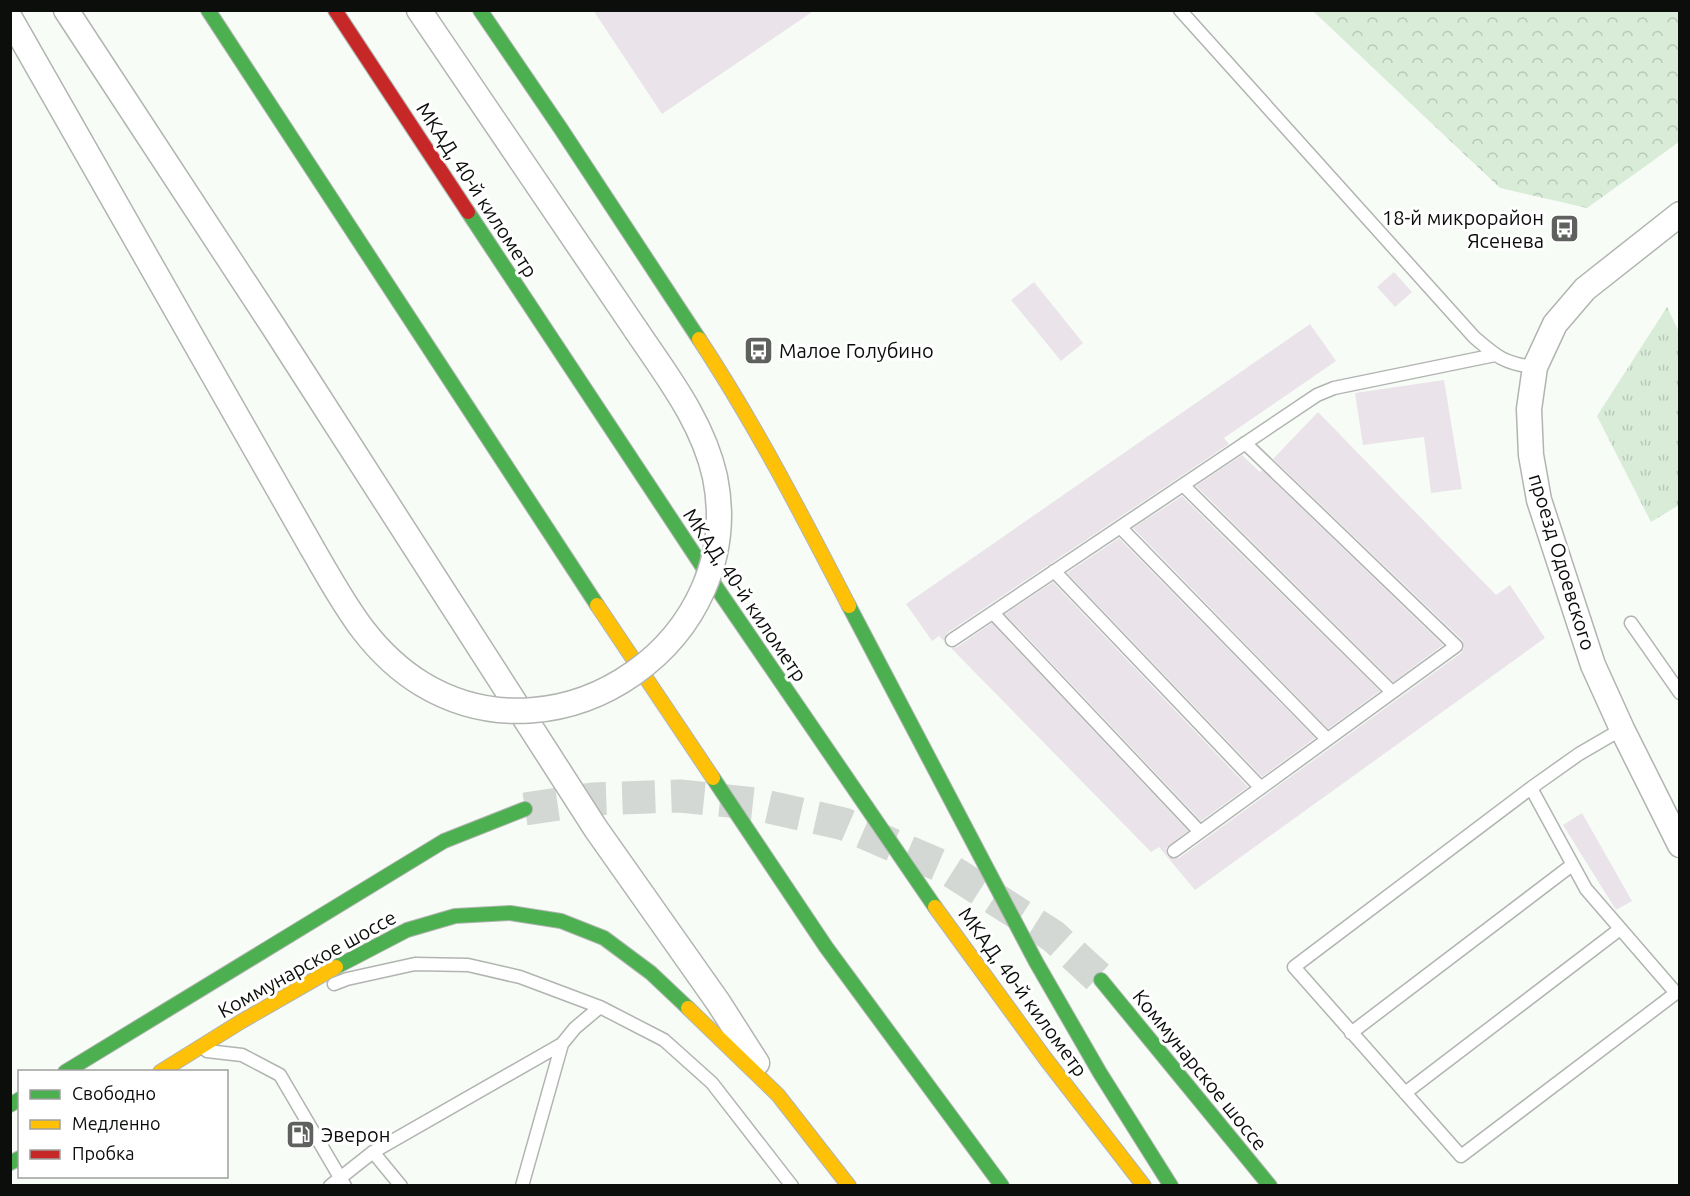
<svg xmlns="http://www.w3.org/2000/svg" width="1690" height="1196" font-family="Ubuntu,sans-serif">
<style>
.forest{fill:url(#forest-crowns)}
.park{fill:url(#park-tufts)}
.building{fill:#eae4ea}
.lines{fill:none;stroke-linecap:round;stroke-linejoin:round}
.secondary-tunnel{stroke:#d4d8d4;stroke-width:33;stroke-dasharray:33 16;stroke-linecap:butt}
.lane-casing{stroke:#b1b4b1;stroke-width:15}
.street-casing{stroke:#b1b4b1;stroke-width:27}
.fast-casing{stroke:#b1b4b1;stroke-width:16}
.slow-casing{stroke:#b1b4b1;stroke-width:16}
.jam-casing{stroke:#b1b4b1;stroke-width:16}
.lane{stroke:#fefffe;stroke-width:12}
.street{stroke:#fefffe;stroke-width:24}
.fast{stroke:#4caf50;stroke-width:14}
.slow{stroke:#ffc107;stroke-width:14}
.jam{stroke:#c62828;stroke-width:14}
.street-bridge-casing{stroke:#b1b4b1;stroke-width:27;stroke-linecap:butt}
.street-bridge{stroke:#fefffe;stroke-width:24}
.labels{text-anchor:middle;stroke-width:6;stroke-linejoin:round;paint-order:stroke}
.street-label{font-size:20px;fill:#0b0e0b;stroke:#fff}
.poi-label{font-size:20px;fill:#0b0e0b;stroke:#fff;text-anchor:start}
</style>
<defs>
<pattern id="forest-crowns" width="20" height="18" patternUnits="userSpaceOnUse" patternTransform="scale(1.5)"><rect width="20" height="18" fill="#d8ecd8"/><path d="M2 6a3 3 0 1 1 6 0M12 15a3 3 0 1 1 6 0" fill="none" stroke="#b8c9b8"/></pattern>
<pattern id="park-tufts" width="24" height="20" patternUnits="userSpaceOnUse" patternTransform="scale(1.5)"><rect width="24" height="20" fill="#d8ecd8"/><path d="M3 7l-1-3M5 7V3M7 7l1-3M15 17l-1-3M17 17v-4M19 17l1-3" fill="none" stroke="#b8c9b8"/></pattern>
</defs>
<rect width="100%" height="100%" fill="#f7fcf7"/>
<!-- forest -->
<path class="forest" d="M 1313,11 L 1679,11 L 1679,142 L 1587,208 L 1500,188 Z"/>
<!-- park -->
<path class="park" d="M 1667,307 L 1679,332 L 1679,505 L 1651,522 L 1597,416 Z"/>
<!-- building -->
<path class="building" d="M 593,10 L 815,10 L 662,114 Z
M 1394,272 L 1412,292 L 1395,307 L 1377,287 Z
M 1034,282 L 1083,343 L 1061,361 L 1011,300 Z
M 1310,324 L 1336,361 L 1224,438 L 1229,444 L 947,633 L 944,641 L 939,636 L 932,641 L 906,604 Z
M 1444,380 L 1462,489 L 1431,493 L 1424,437 L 1363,445 L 1355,393 Z
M 1318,412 L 1496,595 L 1510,585 L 1545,638 L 1195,890 L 1159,847 L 1151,852 L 951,648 L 957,647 L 992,623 L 1188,831 L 1166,848 L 1167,855 L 1170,858 L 1179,858 L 1461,653 L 1464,648 L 1462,640 L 1273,459 Z
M 1242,455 L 1260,472 L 1262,470 L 1443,645 L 1393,682 L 1196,486 Z
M 1182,496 L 1380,691 L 1328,729 L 1133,528 Z
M 1119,538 L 1315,738 L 1262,777 L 1067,573 Z
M 1053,582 L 1248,787 L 1201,821 L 1005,614 Z
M 1582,813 L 1632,901 L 1616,910 L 1563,825 Z"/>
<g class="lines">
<!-- secondary-tunnel -->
<path class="secondary-tunnel" d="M 525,809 L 592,799 L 680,796 L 756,804 L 844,824 L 948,869 L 1053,936 L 1101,980"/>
<defs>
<path id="lane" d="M 1180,10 L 1474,337 C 1497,357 1505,364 1535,367
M 1183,485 L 1392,692
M 1120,527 L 1327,739
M 1054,571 L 1261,788
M 993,613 L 1200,832
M 1631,623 L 1680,693
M 952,640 L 1317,395 L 1334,388 L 1495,355
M 1531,788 L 1586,889 L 1676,993 L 1461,1156 L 1294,967 L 1531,788 L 1579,754 L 1622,729
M 1174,851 L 1456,646 L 1245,443
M 334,984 L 347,979 L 415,964 L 468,965 L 520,977 L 600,1007 L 664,1040 L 712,1083 L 792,1186
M 1351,1033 L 1572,865
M 207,1051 L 242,1055 L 280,1075 L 345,1186
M 1405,1093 L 1620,929
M 330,1186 L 373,1152
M 401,1186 L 373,1152 L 562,1044
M 522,1186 L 562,1044 L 575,1028 L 600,1007"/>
<path id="street" d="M 66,10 L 273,326 L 596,829 L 718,1002 L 757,1063
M 419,10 L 636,330
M 10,18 L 312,548
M 1680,214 L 1585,289 L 1555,324 L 1535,367 L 1529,409 L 1531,455 L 1539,500 L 1593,665 L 1622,729 L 1680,845"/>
<path id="fast" d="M 208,10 L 597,605
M 480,10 L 561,129 L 699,339
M 468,212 L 712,581 L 935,907
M 849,606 L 1036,962 L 1100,1073 L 1171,1186
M 713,778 L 826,947 L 1002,1186
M 336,967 L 407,930 L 455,916 L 510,913 L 561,921 L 604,938 L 651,973 L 688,1008
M 1101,980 L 1270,1186
M 65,1072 L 444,841 L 525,809
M 10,1105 L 20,1099
M 10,1163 L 20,1158"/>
<path id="slow" d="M 699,339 C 755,424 802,515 849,606
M 597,605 L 713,778
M 935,907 L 1045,1058 L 1144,1186
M 688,1008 L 778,1095 L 849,1186
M 160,1072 L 242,1021 L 336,967"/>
<path id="jam" d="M 335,10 L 468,212"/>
</defs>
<!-- lane casing -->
<use href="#lane" class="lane-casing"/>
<!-- street casing -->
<use href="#street" class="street-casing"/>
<!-- fast casing -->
<use href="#fast" class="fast-casing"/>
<!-- slow casing -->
<use href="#slow" class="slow-casing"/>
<!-- jam casing -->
<use href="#jam" class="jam-casing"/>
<!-- lane -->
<use href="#lane" class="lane"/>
<!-- street -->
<use href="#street" class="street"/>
<!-- fast -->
<use href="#fast" class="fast"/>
<!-- slow -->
<use href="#slow" class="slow"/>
<!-- jam -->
<use href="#jam" class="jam"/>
<defs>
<path id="street-bridge" d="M 312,548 C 343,601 368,651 422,684 C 563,769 748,639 715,477 C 703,422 667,376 636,330"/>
</defs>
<!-- street-bridge casing -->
<use href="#street-bridge" class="street-bridge-casing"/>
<!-- street-bridge -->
<use href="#street-bridge" class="street-bridge"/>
</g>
<!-- icons -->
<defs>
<symbol id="bus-square" viewBox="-11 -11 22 22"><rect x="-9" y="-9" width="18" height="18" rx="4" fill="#5e615e" stroke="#fff"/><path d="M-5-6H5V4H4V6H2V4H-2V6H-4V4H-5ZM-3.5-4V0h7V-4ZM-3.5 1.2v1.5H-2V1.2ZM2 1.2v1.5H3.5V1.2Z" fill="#fff"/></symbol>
<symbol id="fuel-square" viewBox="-11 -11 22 22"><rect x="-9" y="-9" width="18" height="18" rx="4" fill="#5e615e" stroke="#fff"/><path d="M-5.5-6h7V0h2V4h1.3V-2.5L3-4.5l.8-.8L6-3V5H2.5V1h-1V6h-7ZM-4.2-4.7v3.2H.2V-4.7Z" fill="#fff"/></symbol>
</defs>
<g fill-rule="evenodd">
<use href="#bus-square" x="1548" y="212" width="33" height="33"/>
<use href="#bus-square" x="742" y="334" width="33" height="33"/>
<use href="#fuel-square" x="284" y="1118" width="33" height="33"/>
</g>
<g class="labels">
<!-- street labels -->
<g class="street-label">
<text transform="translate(477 190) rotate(57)" y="7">МКАД, 40-й километр</text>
<text transform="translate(1562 562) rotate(73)" y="7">проезд Одоевского</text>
<text transform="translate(745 595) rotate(56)" y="7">МКАД, 40-й километр</text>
<text transform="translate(307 964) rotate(-29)" y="7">Коммунарское шоссе</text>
<text transform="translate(1023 992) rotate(54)" y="7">МКАД, 40-й километр</text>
<text transform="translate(1200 1070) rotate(51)" y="7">Коммунарское шоссе</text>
</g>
<!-- poi labels -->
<g class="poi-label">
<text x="1544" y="225" text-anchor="end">18-й микрорайон<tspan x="1544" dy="23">Ясенева</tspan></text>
<text x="779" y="358">Малое Голубино</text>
<text x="321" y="1142">Эверон</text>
</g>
</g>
<!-- border -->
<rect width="1690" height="1196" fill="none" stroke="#0b0e0b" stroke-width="24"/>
<!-- legend -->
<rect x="18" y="1070" width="210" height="108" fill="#ffffff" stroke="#9d9f9d" stroke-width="1.5"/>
<rect x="30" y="1090" width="30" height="9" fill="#4caf50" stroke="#9d9f9d" stroke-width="1.5"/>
<text x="72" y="1100" font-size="18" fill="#0b0e0b">Свободно</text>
<rect x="30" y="1120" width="30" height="9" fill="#ffc107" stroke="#9d9f9d" stroke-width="1.5"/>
<text x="72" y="1130" font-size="18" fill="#0b0e0b">Медленно</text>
<rect x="30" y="1150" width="30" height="9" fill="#c62828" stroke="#9d9f9d" stroke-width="1.5"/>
<text x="72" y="1160" font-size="18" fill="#0b0e0b">Пробка</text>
</svg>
